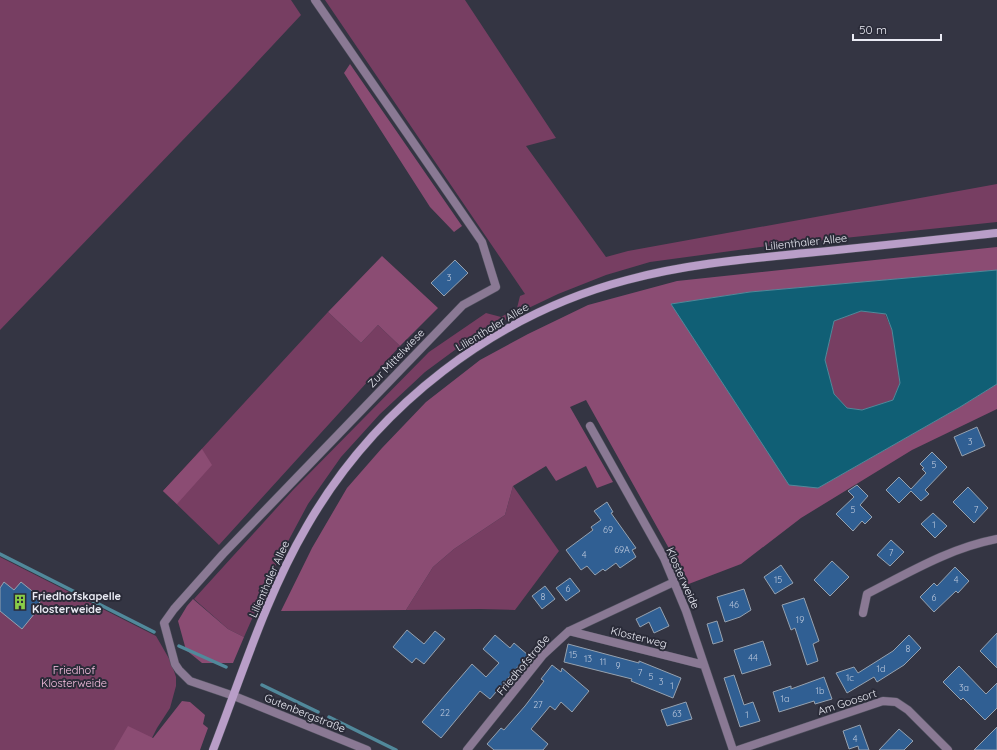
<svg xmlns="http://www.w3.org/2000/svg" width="997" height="750" font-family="Quicksand,sans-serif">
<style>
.green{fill:#773e62}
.forest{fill:#8b4c73}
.water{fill:#105f75;stroke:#51899b;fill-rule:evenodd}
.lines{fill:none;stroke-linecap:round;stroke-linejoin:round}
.stream{stroke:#51899b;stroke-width:3.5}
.building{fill:#305f93;stroke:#96a2b0}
.street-casing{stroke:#51525f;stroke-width:9}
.secondary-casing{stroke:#51525f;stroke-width:9}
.street{stroke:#8a7994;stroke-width:8}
.secondary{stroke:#b99ec8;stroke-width:8}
.labels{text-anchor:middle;stroke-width:4;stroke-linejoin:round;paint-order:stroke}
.number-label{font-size:9px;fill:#bcc8dc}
.street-label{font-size:11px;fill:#eaebf4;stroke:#2a2b38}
.poi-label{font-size:11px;font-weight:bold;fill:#eaebf4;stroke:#2a2b38;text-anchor:start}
.park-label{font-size:11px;fill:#fac2e3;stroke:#2a2b38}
</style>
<rect width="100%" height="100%" fill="#343543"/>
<!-- green -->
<path class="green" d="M 0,0 L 291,0 L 301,15 L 231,90 L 0,330 Z
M 325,0 L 465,0 L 556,138 L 526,146 L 606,257 L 628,251 L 997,184 L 997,222 L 768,246 L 650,262 L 606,275 L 558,294 L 516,314 L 467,341 L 425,372 L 380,414 L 341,457 L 308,504 L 277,562 L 244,637 L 228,629 L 194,599 L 293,490 L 429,352 L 486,313 L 501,317 L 517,308 L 520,296 L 525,294 Z
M 861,311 L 885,314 L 892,330 L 900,383 L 893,400 L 862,410 L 847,408 L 834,394 L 825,360 L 834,321 Z
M 328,312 L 361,343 L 378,325 L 400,346 L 219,545 L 163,491 Z
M 513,486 L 559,551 L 515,610 L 480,609 L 406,610 L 433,567 L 454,549 L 505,515 Z
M 0,557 L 156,636 L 171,662 L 176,677 L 176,686 L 170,708 L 157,728 L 146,750 L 0,750 Z"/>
<!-- forest -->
<path class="forest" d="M 350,64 L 462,226 L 454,232 L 430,207 L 344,73 Z
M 997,247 L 997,270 L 750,292 L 671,304 L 818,488 L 960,407 L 997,384 L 997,409 L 912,450 L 801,518 L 741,564 L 686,585 L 676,561 L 586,400 L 570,407 L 613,482 L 597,488 L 586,466 L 556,481 L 546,466 L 513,486 L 505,515 L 454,549 L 433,567 L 406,610 L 281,611 L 312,548 L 347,488 L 382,448 L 426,402 L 480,360 L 528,334 L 588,305 L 677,281 Z
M 382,256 L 438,308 L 400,346 L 378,325 L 361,343 L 328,312 Z
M 202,449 L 212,465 L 177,504 L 163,491 Z
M 193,599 L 228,629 L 244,637 L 233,663 L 202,663 L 186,650 L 178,621 L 187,606 Z
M 182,701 L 190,702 L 205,715 L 203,724 L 208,728 L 200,750 L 114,750 L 128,726 L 153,738 Z"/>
<!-- water -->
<path class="water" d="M 997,270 L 997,384 L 960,407 L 818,488 L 789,485 L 671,304 L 750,292 ZM 861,311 L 886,314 L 892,330 L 900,383 L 893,400 L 862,410 L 847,408 L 834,394 L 825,360 L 834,321 Z"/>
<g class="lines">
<!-- stream -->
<path class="stream" d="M 0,554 L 154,632
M 179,646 L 226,667
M 262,685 L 318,712
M 329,717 L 396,750"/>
</g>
<!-- building -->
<path class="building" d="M 455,260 L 468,273 L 444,296 L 431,283 Z
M 977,427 L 985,446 L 962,456 L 954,437 Z
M 932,452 L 947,467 L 925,490 L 929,494 L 921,501 L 911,491 L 899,503 L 886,490 L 899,477 L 911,489 L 926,473 L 922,469 L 924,468 L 920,464 Z
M 857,485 L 868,496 L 860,505 L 872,517 L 865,524 L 862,521 L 853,531 L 836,514 L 854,497 L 848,491 Z
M 968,487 L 988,508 L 974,523 L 953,502 Z
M 607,502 L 613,512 L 611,513 L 636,548 L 632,550 L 636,557 L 620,568 L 616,563 L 605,571 L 603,569 L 595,575 L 587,566 L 581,570 L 566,550 L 593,530 L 591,527 L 601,520 L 594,511 Z
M 933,513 L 947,526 L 935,538 L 921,524 Z
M 891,540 L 904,552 L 890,566 L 877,555 Z
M 832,561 L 849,577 L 830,596 L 814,580 Z
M 781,565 L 793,583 L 775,594 L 764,577 Z
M 955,567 L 969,581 L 958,593 L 956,591 L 934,612 L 920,597 L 934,583 L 937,586 Z
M 570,578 L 580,591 L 566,601 L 556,588 Z
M 4,582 L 14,590 L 21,582 L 42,599 L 37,606 L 39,608 L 22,629 L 0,611 L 0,588 Z
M 545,586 L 555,599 L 542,609 L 532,596 Z
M 744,589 L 751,610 L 740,617 L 725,622 L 717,597 Z
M 804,598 L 819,641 L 813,644 L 818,661 L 807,665 L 795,628 L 791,630 L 782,605 Z
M 660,607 L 669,626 L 654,633 L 649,622 L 640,627 L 636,619 Z
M 717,621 L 723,641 L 713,644 L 707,624 Z
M 407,630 L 424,644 L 435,631 L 445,639 L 424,664 L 416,658 L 412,663 L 393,647 Z
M 997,633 L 997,668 L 980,651 Z
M 495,635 L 510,648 L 514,643 L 528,655 L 490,699 L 480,691 L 441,738 L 422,722 L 472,664 L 486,677 L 499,663 L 483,649 Z
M 909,635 L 921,648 L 904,665 L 877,682 L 874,677 L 847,693 L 836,673 L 854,667 L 858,673 L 893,651 Z
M 763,641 L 771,665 L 742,674 L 734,650 Z
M 568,644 L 639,663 L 639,661 L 681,678 L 673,698 L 631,681 L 632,679 L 564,662 Z
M 552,665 L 561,672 L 562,668 L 589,691 L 572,712 L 561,702 L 555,710 L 550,706 L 531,729 L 548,744 L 543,750 L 494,750 L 487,744 L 501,728 L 504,730 L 525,706 L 544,681 L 541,679 Z
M 959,666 L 986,694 L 997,683 L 997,708 L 985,720 L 963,698 L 961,700 L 943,682 Z
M 734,675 L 744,705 L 753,702 L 760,721 L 740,727 L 724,678 Z
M 824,677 L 832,699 L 815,704 L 814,701 L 779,712 L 773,692 L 791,686 L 791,689 Z
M 686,702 L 692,719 L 667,726 L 661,710 Z
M 860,725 L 869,750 L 859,750 L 858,746 L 849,749 L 843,731 Z
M 997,727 L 997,750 L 974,750 Z
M 899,729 L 913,741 L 904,750 L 879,750 Z"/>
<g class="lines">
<defs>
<path id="street" d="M 315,0 L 482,242 L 496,287 L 463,305 L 223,554 L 174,609 L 164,623 L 175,664 L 179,670 L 190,681 L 234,696 L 367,750
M 590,426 L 664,558 L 686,611 L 733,750
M 863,613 L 867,594 C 910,572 950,548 997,539
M 569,631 L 704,665
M 467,750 L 543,655 L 569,631 L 674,582
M 738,750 L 883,701 L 896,702 L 908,710 L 948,750"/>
<path id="secondary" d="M 213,750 C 242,675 266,596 307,526 C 376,406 494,315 627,280 C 686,264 746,259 806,253 C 870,247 933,240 997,233"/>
</defs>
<!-- street casing -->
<use href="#street" class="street-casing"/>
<!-- secondary casing -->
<use href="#secondary" class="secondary-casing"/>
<!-- street -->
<use href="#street" class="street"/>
<!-- secondary -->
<use href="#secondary" class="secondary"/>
</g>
<!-- icons -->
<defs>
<symbol id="building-bare" viewBox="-9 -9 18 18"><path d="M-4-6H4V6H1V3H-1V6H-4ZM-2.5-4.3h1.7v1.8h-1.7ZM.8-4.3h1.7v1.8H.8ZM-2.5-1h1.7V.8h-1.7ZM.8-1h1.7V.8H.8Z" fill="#89ce48" stroke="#2a2b38" stroke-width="2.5" paint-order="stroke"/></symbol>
</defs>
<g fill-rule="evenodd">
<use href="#building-bare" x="9" y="591" width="22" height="22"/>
</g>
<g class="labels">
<!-- number labels -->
<g class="number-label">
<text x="449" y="281">3</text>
<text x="970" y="445">3</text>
<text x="934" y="468">5</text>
<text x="853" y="513">5</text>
<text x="976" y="513">7</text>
<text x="934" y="528">1</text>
<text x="608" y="533">69</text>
<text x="622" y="553">69A</text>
<text x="891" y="556">7</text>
<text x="584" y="558">4</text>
<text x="778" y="583">15</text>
<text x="956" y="583">4</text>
<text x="568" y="592">6</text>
<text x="543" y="600">8</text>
<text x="934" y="601">6</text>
<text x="734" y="608">46</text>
<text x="800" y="623">19</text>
<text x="908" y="652">8</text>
<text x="573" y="658">15</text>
<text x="753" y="661">44</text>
<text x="588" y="662">13</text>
<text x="603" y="665">11</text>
<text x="618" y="669">9</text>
<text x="881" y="672">1d</text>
<text x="640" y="676">7</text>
<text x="651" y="680">5</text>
<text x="850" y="681">1c</text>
<text x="661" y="685">3</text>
<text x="672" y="689">1</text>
<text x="964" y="691">3a</text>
<text x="820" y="694">1b</text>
<text x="785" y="702">1a</text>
<text x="538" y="708">27</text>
<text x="445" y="716">22</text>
<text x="677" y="717">63</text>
<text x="747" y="718">1</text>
<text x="855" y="742">4</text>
</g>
<!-- street labels -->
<g class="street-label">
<text transform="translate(806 242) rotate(-6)" y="4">Lilienthaler Allee</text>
<text transform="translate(492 327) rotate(-31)" y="4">Lilienthaler Allee</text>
<text transform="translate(396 358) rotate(-46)" y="4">Zur Mittelwiese</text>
<text transform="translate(683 578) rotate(66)" y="4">Klosterweide</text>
<text transform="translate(269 579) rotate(-66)" y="4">Lilienthaler Allee</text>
<text transform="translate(639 637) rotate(14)" y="4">Klosterweg</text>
<text transform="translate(523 665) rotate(-50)" y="4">Friedhofstraße</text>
<text transform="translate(847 702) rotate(-18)" y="4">Am Goosort</text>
<text transform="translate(305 713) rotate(22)" y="4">Gutenbergstraße</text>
</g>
<!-- poi labels -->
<g class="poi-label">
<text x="32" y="600">Friedhofskapelle<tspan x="32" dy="13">Klosterweide</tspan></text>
</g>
<!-- park labels -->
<g class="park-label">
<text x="74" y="674">Friedhof<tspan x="74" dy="13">Klosterweide</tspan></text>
</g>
</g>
<!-- scale -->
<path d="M853 34v6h88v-6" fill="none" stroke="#eaebf4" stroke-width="2"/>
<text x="859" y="34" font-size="12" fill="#eaebf4" stroke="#2a2b38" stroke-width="3" paint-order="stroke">50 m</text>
</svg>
